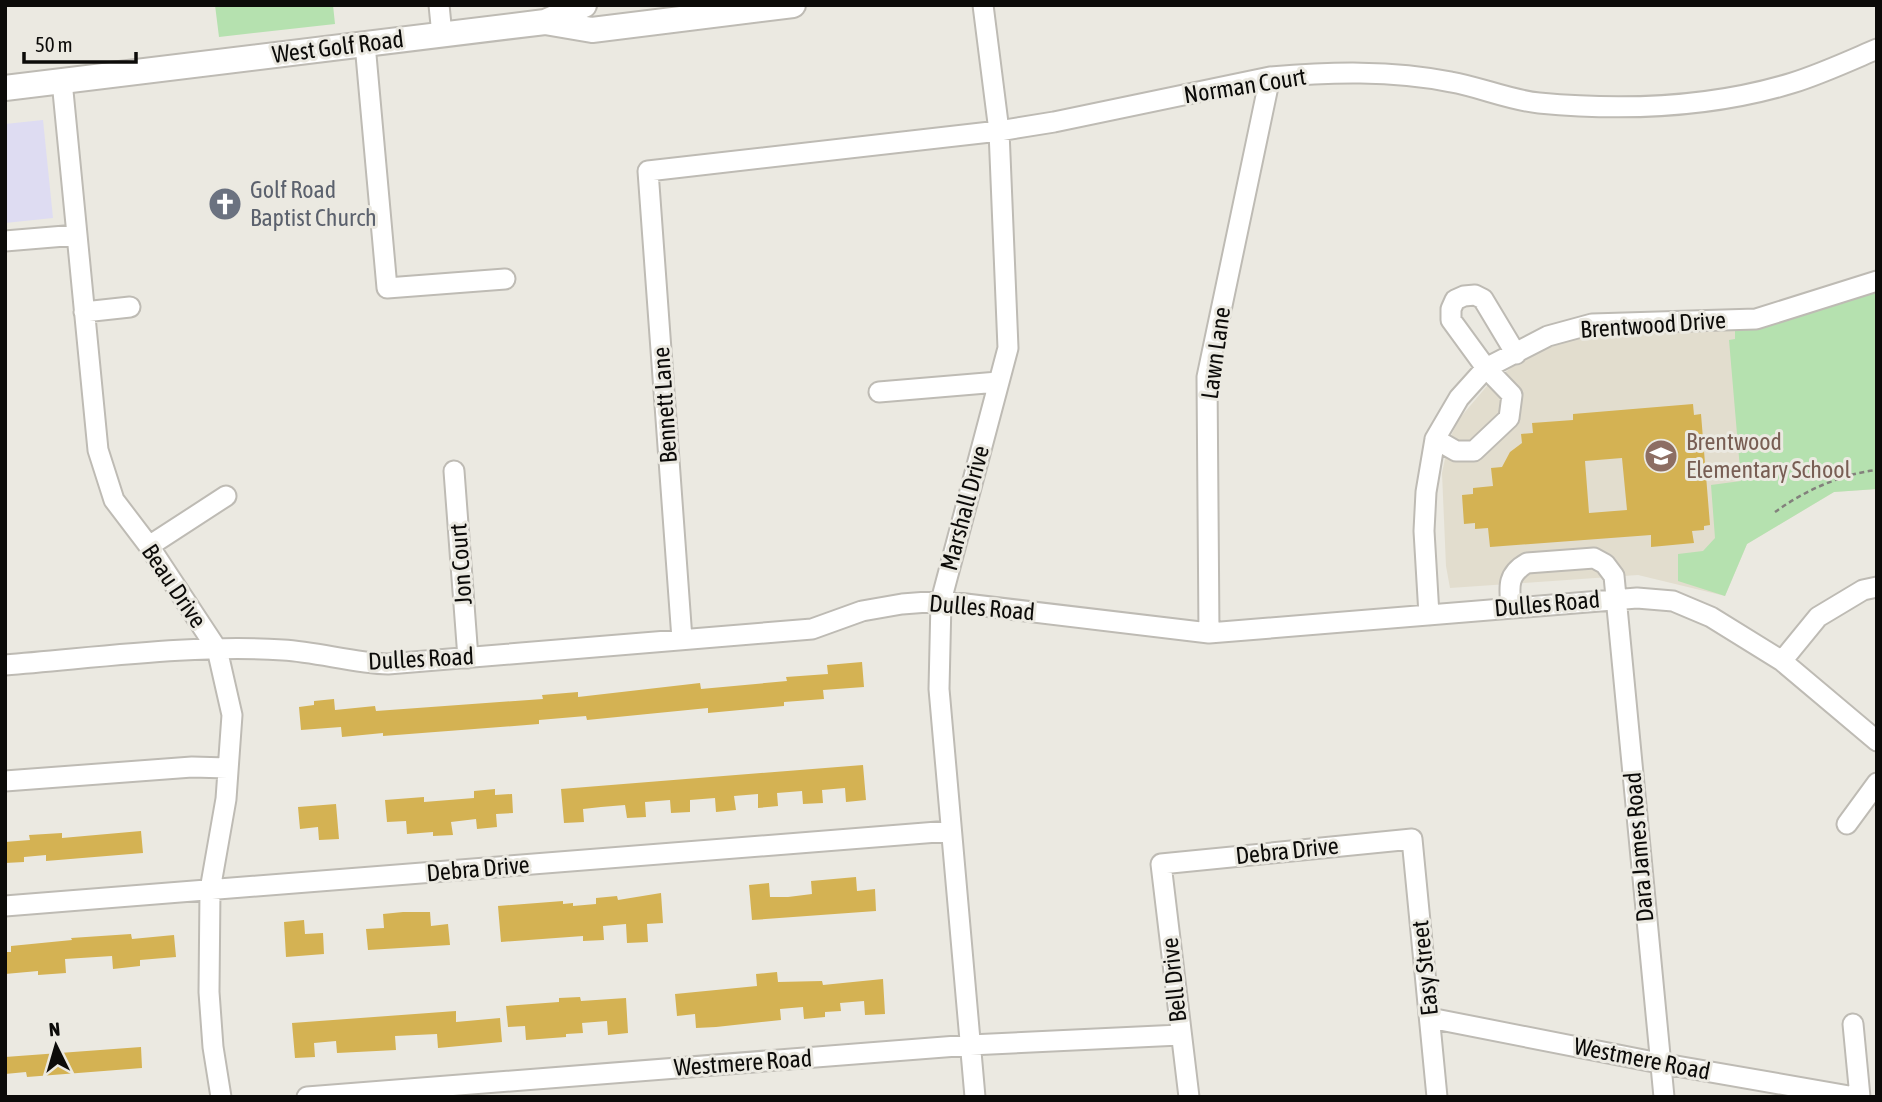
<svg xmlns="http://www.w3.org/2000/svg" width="1882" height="1102" font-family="'Asap Condensed',sans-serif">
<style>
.commercial{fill:#dedcf2}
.built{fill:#e2ddce}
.green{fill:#b5e1af}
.building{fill:#d4b253;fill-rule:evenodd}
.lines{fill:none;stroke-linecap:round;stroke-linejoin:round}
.minor-casing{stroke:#bebbb4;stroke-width:23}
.major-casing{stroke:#bebbb4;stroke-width:28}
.path{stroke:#83817c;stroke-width:2.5;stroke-dasharray:5 3.5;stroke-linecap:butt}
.minor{stroke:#fff;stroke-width:19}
.major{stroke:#fff;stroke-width:24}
.labels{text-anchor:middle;stroke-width:6;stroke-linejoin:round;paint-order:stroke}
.street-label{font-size:24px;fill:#0c0b09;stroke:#ebe9e1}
.worship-label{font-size:24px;fill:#5b616d;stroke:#ebe9e1;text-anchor:start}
.education-label{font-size:24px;fill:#785e54;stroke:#ebe9e1;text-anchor:start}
</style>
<rect width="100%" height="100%" fill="#ebe9e1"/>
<!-- commercial -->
<path class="commercial" d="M 43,120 L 53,218 L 5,223 L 5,124 Z"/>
<!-- built -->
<path class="built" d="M 1735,328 L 1877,489 L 1834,492 L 1747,544 L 1725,596 L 1638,575 L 1450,588 L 1446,566 L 1442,473 L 1449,440 L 1459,419 L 1487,386 L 1532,352 L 1589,332 Z"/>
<!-- green -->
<path class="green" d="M 215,5 L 333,5 L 335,24 L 219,37 Z
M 1877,286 L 1877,489 L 1834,492 L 1747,544 L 1725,596 L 1678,581 L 1678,554 L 1703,551 L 1715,538 L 1711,485 L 1741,481 L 1729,340 L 1735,339 L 1735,328 Z"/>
<!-- building -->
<path class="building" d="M 1693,404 L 1694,415 L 1701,414 L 1710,525 L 1704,526 L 1704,530 L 1692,531 L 1694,543 L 1651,547 L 1651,535 L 1490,547 L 1488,528 L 1475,529 L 1475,523 L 1464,524 L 1462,495 L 1473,494 L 1473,488 L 1493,486 L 1491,468 L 1502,467 L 1510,452 L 1522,443 L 1521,434 L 1533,433 L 1532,423 L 1573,420 L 1573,414 ZM 1622,458 L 1627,510 L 1589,513 L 1585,461 Z
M 862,662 L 864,687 L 823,690 L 824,699 L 784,702 L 784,706 L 708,713 L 708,708 L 587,720 L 586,716 L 539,720 L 539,724 L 383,736 L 383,733 L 342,737 L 341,727 L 301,730 L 299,707 L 314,705 L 314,701 L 334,699 L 335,710 L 375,706 L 376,711 L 543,699 L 542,695 L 578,692 L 578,697 L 700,683 L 701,689 L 787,681 L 786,677 L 828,674 L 827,665 Z
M 863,765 L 866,800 L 846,802 L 845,788 L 822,790 L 823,803 L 803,804 L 802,791 L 777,793 L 778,806 L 758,808 L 758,794 L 734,796 L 736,810 L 716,812 L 715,798 L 690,800 L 690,812 L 671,813 L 670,800 L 645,802 L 646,817 L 627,818 L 625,805 L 601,807 L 583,809 L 584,822 L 564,823 L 561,789 Z
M 495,789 L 495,795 L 512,794 L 513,813 L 496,814 L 497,827 L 477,829 L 476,819 L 451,822 L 453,835 L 433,836 L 433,832 L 407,834 L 406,821 L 387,822 L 385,800 L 424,797 L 424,802 L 474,798 L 474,791 Z
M 336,804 L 339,839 L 319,840 L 318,827 L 300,829 L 298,807 Z
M 141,831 L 143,853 L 46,861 L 46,855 L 24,857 L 24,862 L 5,863 L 5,842 L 30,840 L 29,835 L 62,833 L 62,838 Z
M 856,877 L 857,891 L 875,889 L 876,911 L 752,920 L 749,885 L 769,883 L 770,897 L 788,897 L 812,894 L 811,881 Z
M 661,893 L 663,923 L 647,924 L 648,942 L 627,943 L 626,924 L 603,926 L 604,940 L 583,941 L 583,936 L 501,942 L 498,906 L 563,901 L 563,904 L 573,903 L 573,906 L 596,904 L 596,898 L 617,896 L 618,900 Z
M 403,912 L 430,912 L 431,926 L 448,924 L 450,945 L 368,950 L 366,929 L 384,928 L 383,914 Z
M 304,920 L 305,934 L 323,933 L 324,954 L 286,957 L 284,922 Z
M 131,934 L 132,939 L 174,935 L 176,957 L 140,960 L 140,966 L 113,969 L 112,956 L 65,959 L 66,973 L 38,975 L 38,971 L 5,974 L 5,952 L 11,952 L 11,946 L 72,940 L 71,938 Z
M 777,972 L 778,982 L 822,981 L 823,985 L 883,979 L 885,1014 L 865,1015 L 864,1001 L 840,1003 L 841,1011 L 825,1012 L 825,1017 L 804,1019 L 803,1007 L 780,1009 L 781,1020 L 716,1027 L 696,1028 L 695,1014 L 677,1016 L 675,994 L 757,986 L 756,974 Z
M 580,997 L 581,1001 L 626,998 L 628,1033 L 608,1035 L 607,1021 L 582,1023 L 583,1033 L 566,1034 L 566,1037 L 526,1040 L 525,1026 L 508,1027 L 506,1006 L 559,1002 L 559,998 Z
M 456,1011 L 456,1022 L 500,1018 L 502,1042 L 438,1048 L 437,1034 L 395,1036 L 396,1050 L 337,1053 L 336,1041 L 314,1043 L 315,1057 L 295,1058 L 292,1023 Z
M 141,1047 L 142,1068 L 27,1077 L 26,1072 L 5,1074 L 5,1057 Z"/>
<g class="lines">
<defs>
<path id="minor" d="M 439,5 L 442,35
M 365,44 L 387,288 L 505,279
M 62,81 L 98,450 L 114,500 L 149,546 L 217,649 L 232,715 L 226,799 L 210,890 L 209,992 L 213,1047 L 221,1097
M 5,241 L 77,235
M 84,312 L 130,307
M 879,392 L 998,382
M 1435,439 L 1456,451 L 1474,451 L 1509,418 L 1512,395 L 1486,368 L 1451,320 L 1451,309 L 1455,300 L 1464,296 L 1475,295 L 1483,299 L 1516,354
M 454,471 L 468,658
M 149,546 L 226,496
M 1511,607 C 1509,587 1507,574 1527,563 L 1594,558 L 1605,564 L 1614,576 L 1664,1097
M 1429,615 L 1424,531 L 1426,492 L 1435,439 L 1459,398 L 1486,368 L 1548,336 L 1592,324 L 1756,319 L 1877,281
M 1209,633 L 1207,377 L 1270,77
M 682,639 L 648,171 L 999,131 L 1054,122 L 1270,77 C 1330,72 1391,70 1451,82 C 1480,87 1509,100 1539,103 C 1624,111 1710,108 1792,83 C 1821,74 1849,61 1877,49
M 1782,661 L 1818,617 L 1863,590 L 1877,587
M 5,665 C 95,658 194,644 283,650 C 318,652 353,663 388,664 L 812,629 L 862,611 L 902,604 L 941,601 L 1209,633 L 1637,598 L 1673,601 L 1711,617 L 1782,661 L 1877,741
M 5,781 L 192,767 L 228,768
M 1847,824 L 1877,783
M 5,906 L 950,831
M 1430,1018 L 1659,1063 L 1855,1097
M 1853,1024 L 1860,1097
M 307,1097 L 970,1045 L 1180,1035
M 975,1097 L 939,689 L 941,601 L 1008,348 L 999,131 L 983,5
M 1189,1097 L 1161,864 L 1412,839 L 1437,1097"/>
<path id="major" d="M 545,22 L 592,30 L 793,5
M 5,88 L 545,22 L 584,5"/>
</defs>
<!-- minor casing -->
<use href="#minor" class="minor-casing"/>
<!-- major casing -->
<use href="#major" class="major-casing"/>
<!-- path -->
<path class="path" d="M 1775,512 C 1804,491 1841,474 1877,470"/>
<!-- minor -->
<use href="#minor" class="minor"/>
<!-- major -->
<use href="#major" class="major"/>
</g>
<!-- icons -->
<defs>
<symbol id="church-disc" viewBox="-11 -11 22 22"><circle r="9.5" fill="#6b7280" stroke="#ebe9e1"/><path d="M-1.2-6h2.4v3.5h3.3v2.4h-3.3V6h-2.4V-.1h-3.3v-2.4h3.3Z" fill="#fff"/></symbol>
<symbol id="school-disc" viewBox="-11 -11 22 22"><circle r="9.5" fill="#8d6e63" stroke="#ebe9e1"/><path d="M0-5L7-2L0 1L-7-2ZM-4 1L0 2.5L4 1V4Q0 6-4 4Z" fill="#fff"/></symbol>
</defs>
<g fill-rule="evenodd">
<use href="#church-disc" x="206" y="185" width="38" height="38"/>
<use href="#school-disc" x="1642" y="437" width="38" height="38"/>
</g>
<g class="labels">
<!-- street labels -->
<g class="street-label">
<text transform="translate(338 47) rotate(-7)" y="8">West Golf Road</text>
<text transform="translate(1245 86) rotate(-9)" y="8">Norman Court</text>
<text transform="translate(1653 325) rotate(-4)" y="8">Brentwood Drive</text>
<text transform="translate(1216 353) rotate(-82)" y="8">Lawn Lane</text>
<text transform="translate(665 405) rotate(-94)" y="8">Bennett Lane</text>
<text transform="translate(965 508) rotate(-75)" y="8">Marshall Drive</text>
<text transform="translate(461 564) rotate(-94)" y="8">Jon Court</text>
<text transform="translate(174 586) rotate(56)" y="8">Beau Drive</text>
<text transform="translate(1547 604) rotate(-5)" y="8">Dulles Road</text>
<text transform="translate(982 608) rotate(5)" y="8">Dulles Road</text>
<text transform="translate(421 659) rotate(-3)" y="8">Dulles Road</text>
<text transform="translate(1639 847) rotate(-95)" y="8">Dara James Road</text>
<text transform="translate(1287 851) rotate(-6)" y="8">Debra Drive</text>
<text transform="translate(478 869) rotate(-5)" y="8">Debra Drive</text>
<text transform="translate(1425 968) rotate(-96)" y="8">Easy Street</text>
<text transform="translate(1174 980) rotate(-96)" y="8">Bell Drive</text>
<text transform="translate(1642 1059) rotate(11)" y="8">Westmere Road</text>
<text transform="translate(743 1063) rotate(-4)" y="8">Westmere Road</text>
</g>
<!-- worship labels -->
<g class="worship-label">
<text x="250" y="198">Golf Road<tspan x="250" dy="28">Baptist Church</tspan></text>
</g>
<!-- education labels -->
<g class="education-label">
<text x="1686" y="450">Brentwood<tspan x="1686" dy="28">Elementary School</tspan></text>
</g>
</g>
<!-- border -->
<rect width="1882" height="1102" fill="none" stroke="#0c0b09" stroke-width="14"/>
<!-- north arrow -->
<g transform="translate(56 1046) rotate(355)" stroke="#ebe9e1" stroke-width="5" paint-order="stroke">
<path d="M0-5L12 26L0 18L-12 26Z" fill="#0c0b09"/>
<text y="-10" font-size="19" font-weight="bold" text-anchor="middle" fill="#0c0b09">N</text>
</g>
<!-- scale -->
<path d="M24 52v10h112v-10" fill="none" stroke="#0c0b09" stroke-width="3.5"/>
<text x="35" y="52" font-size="21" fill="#0c0b09" stroke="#ebe9e1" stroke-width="5" paint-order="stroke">50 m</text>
</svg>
